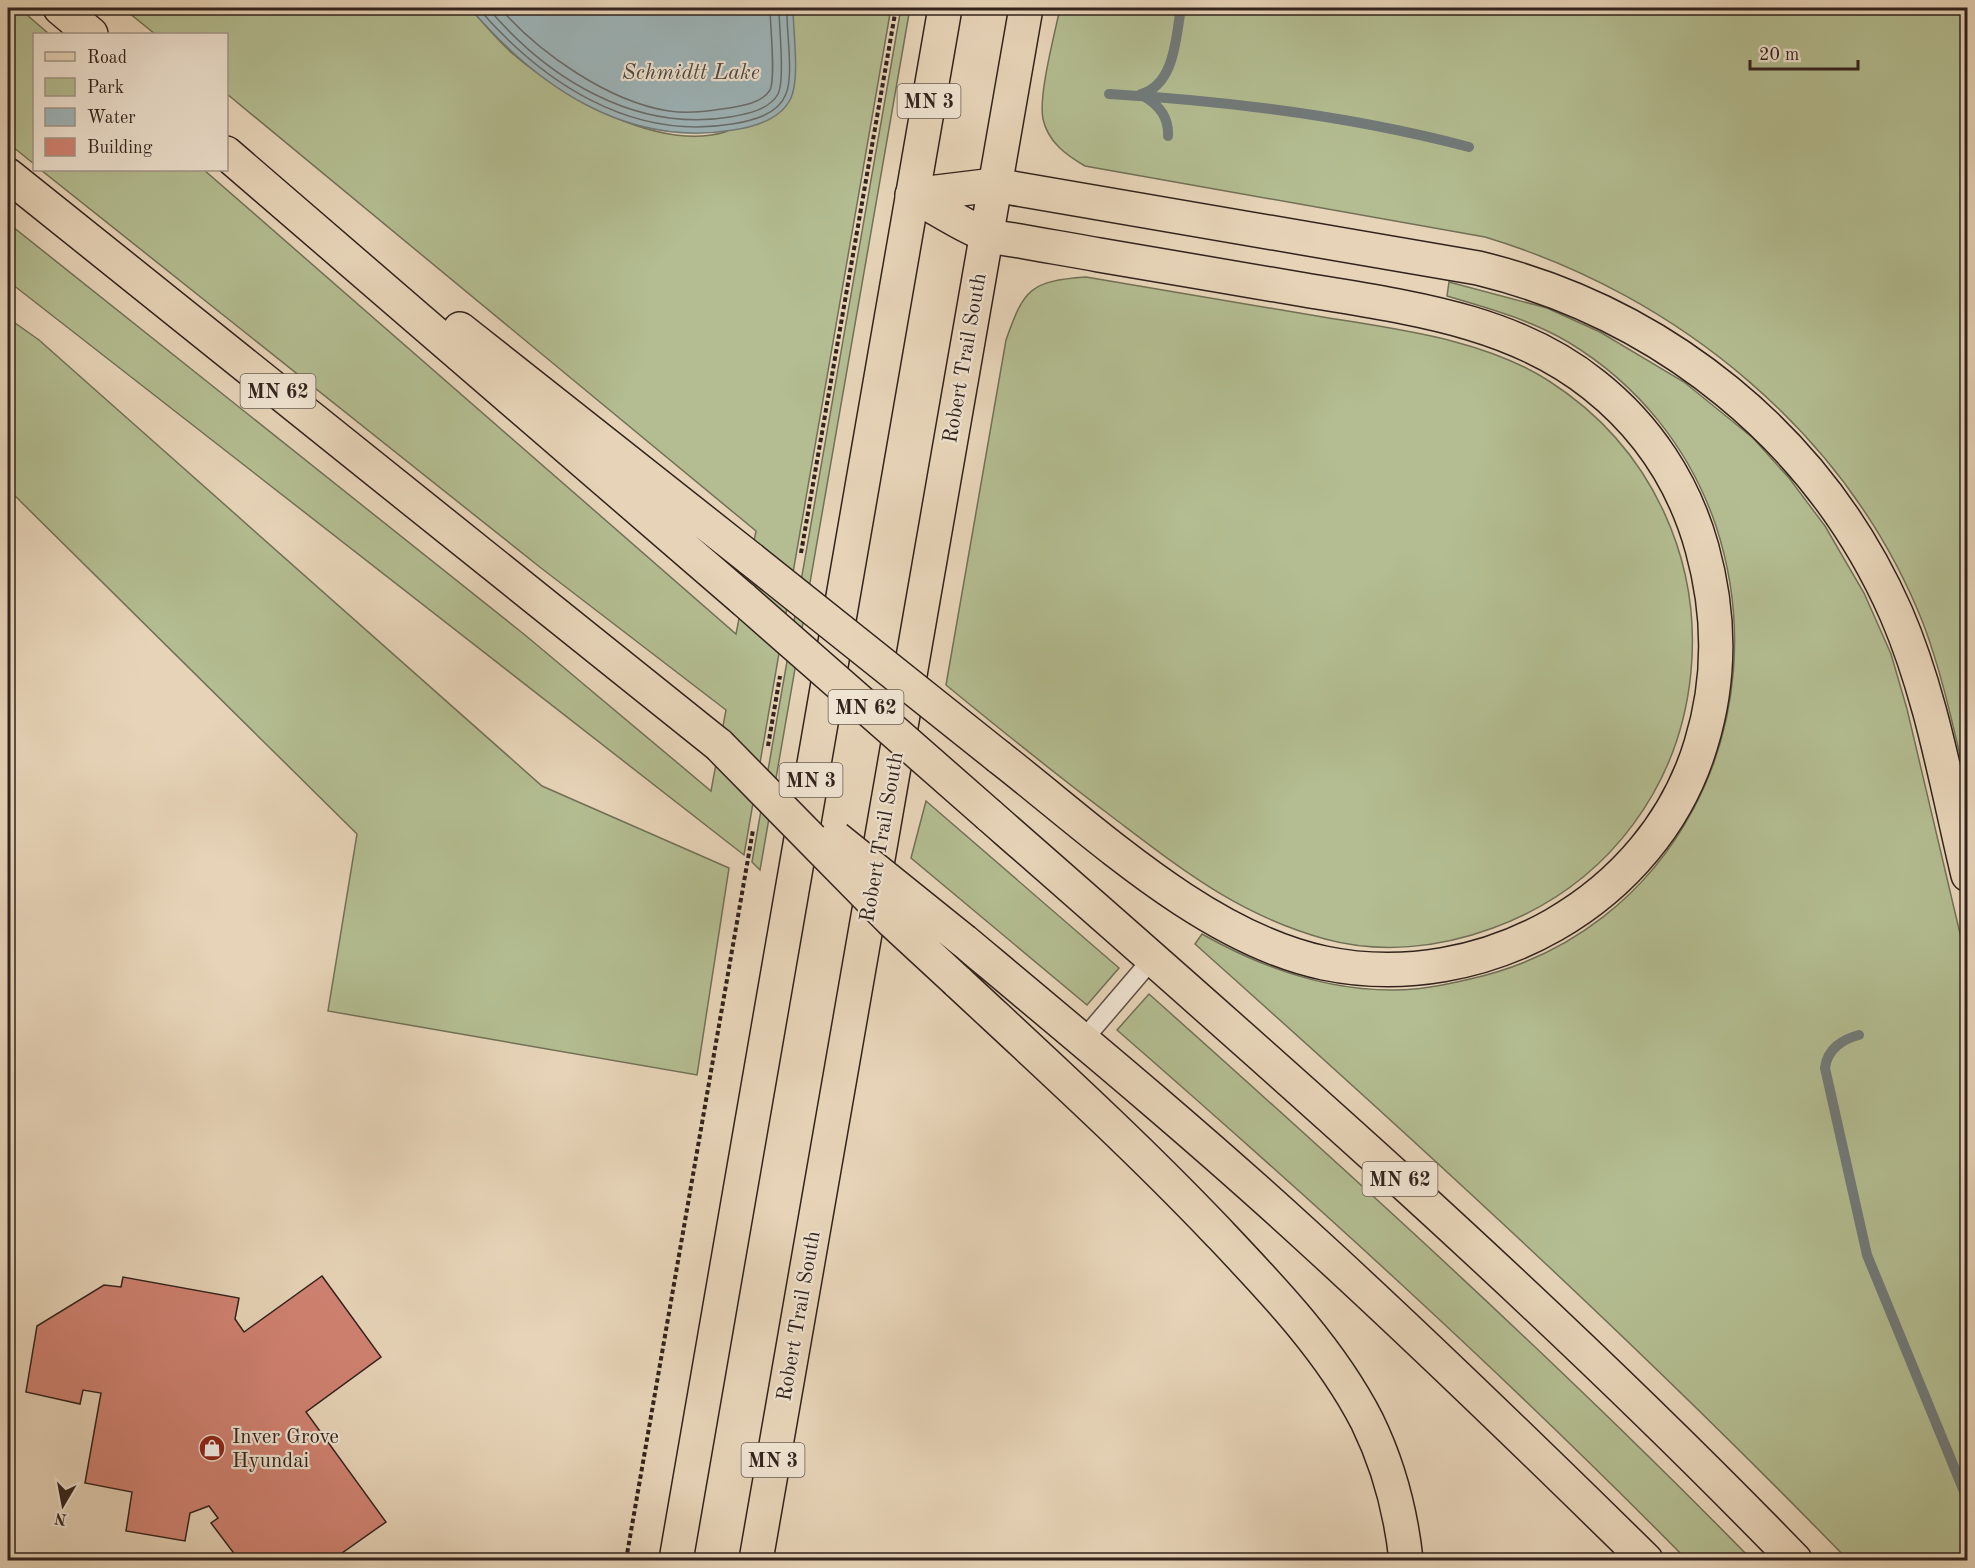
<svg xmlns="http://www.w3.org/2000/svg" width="1975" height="1568" font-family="'Old Standard TT',serif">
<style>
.green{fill:#b3bd91;stroke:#727057;stroke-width:1.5}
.water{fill:#9db5ba;stroke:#727b7b;stroke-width:1.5}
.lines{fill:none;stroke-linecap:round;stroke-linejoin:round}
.shore{stroke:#686c6c;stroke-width:1.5}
.stream{stroke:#727b7b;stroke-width:10}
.building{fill:#d18373;stroke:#32231d;stroke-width:1.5}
.lane-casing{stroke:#5f4f44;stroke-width:21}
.primary-casing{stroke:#32231d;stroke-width:36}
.highway-casing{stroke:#32231d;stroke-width:36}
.path{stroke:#32231d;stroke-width:4;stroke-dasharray:4.5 3;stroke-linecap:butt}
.lane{stroke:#efe3d1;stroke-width:18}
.primary{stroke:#e7d4b8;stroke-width:33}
.highway{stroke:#e7d4b8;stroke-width:33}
.highway-bridge-casing{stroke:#32231d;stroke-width:36;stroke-linecap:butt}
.highway-bridge{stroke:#e7d4b8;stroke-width:33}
.labels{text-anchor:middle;stroke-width:4.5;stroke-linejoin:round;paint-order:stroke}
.shield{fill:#efe3d1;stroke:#6b5d53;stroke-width:1.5}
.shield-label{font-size:20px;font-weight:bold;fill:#32231d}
.street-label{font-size:21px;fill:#32231d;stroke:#efe3d1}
.poi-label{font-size:21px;fill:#32231d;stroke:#efe3d1;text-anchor:start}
.water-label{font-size:22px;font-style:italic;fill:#4d4844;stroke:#efe3d1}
</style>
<rect width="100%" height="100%" fill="#e7d4b8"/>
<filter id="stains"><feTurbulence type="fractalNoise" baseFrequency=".00333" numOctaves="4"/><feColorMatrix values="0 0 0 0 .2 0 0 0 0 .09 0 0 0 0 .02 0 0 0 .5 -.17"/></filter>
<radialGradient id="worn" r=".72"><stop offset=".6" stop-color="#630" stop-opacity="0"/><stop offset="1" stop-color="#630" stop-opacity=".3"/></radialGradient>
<!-- green -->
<path class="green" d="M 8,8 L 19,8 L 49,34 L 34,34 L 34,164 L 8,143 Z
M 123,8 L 470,8 C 484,24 497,40 513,54 C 562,96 658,152 725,132 C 737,128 781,90 794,80 L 793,8 L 891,8 L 744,855 L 8,281 L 8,223 L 525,635 L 711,791 L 726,710 L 541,568 L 41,170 L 204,170 L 736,634 L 756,531 L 227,94 L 226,34 L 155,34 Z
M 901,8 L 910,8 L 760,870 L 752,862 Z
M 1060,8 L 1967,8 L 1967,785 C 1954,731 1943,676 1923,623 C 1848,434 1678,295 1485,237 L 1085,166 C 1066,155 1048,142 1043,119 C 1038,96 1055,33 1060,8 Z
M 1086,277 C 1163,290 1240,303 1317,316 C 1394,329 1482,338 1549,381 C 1762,518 1733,840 1493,928 C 1439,948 1380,954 1325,939 C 1239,915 1185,872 1115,819 C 1058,776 1002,731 946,685 L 1006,340 C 1024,289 1030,281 1086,277 Z
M 1449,282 L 1547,308 L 1600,332 L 1684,382 L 1753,438 L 1789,478 L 1825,526 L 1864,593 L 1891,654 L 1907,709 L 1967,963 L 1967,1560 L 1848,1560 C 1639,1345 1418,1143 1195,944 L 1202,934 C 1262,968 1327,991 1396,990 C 1421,990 1445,985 1470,979 C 1674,934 1780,721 1716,526 C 1690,449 1638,384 1568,342 C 1531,320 1488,308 1447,296 Z
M 8,318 L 39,340 L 542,786 L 729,868 L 697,1075 L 328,1011 L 357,834 L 8,489 Z
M 926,801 L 1119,968 L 1087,1005 L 911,858 Z
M 1149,994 C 1355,1178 1559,1363 1752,1560 L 1687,1560 C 1505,1375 1313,1201 1117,1030 Z"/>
<!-- water -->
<path class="water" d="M 470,8 L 793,8 C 793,31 800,78 791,98 C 781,119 754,127 733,130 C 626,148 537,86 470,8 Z"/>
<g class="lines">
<!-- shore -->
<path class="shore" d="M 478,8 C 542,82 630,141 732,124 C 751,121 778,115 786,94 C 794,74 786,31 787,8
M 488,8 C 547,78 635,133 730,117 C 747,114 769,110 778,94 C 785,80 779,26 779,8
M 500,8 C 539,53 609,102 669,111 C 689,114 709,111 729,108 C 742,106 762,103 770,90 C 776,79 770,23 770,8"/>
<!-- stream -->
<path class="stream" d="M 1109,94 C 1229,101 1352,116 1469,147
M 1141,94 C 1175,85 1176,36 1181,8
M 1145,97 C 1160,106 1169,118 1168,136
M 1859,1035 C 1843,1039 1827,1049 1825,1068 L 1867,1255 L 1968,1501"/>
</g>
<!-- building -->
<path class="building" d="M 322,1276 L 381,1357 L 306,1412 L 386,1522 L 332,1560 L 239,1560 L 211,1523 L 218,1518 L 209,1506 L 190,1513 L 185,1541 L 126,1531 L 132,1492 L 85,1483 L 101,1393 L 83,1390 L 80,1404 L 26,1392 L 37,1326 L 104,1285 L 121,1287 L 123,1277 L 239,1298 L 235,1319 L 244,1332 Z"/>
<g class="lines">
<defs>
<path id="lane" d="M 1083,1040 L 1153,958"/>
<path id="primary" d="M 676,1560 L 945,8
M 756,1560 L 1026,8"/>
<path id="highway" d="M 60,8 L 91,34
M 226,153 L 743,599
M 8,175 L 719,745
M 912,195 C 935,207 958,223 982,233 C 993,238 1008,239 1020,241 C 1047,246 1073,250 1099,255 C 1168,267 1236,278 1305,290 C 1405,307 1512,319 1594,385 C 1647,427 1684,483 1702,548 C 1720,613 1721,679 1701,744 C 1654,901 1482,996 1324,963 C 1205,938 1094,831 999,757
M 912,195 L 994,185 L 1478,268 C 1663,313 1819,438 1896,613 C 1932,696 1947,788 1968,875
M 460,329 L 751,559
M 989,815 C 1264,1056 1540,1297 1795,1560
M 964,941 C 1080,1038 1197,1135 1308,1237 C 1423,1342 1535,1451 1646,1560
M 957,981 C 1045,1063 1133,1143 1216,1230 C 1271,1288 1330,1349 1367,1421 C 1388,1464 1401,1513 1406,1560"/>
</defs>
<!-- lane casing -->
<use href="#lane" class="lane-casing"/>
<!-- primary casing -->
<use href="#primary" class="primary-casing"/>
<!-- highway casing -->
<use href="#highway" class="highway-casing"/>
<!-- path -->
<path class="path" d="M 801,553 L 896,8
M 768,746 L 780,676
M 626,1560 L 753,830"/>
<!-- lane -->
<use href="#lane" class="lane"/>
<!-- primary -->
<use href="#primary" class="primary"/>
<!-- highway -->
<use href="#highway" class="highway"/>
<defs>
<path id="highway-bridge" d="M 751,559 L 999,757
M 743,599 L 989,815
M 719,745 L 891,920 L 957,981
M 836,838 L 964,941"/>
</defs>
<!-- highway-bridge casing -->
<use href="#highway-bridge" class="highway-bridge-casing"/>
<!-- highway-bridge -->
<use href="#highway-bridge" class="highway-bridge"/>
</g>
<!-- icons -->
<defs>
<symbol id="shop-disc" viewBox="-11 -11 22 22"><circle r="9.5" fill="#8f2418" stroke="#efe3d1"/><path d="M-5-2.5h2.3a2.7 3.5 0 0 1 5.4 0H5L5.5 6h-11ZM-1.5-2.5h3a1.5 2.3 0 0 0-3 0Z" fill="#fff"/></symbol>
</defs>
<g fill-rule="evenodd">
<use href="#shop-disc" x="197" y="1433" width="30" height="30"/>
</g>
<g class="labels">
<!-- shield labels -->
<g class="shield">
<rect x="897.5" y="84" width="63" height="34" rx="4.5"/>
<rect x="240.5" y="374" width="75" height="34" rx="4.5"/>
<rect x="828.5" y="690" width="75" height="34" rx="4.5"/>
<rect x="779.5" y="763" width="63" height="34" rx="4.5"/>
<rect x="1362.5" y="1162" width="75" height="34" rx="4.5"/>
<rect x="741.5" y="1443" width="63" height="34" rx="4.5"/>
</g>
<g class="shield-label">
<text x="929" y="108">MN 3</text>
<text x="278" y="398">MN 62</text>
<text x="866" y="714">MN 62</text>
<text x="811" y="787">MN 3</text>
<text x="1400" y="1186">MN 62</text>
<text x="773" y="1467">MN 3</text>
</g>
<!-- street labels -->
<g class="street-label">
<text transform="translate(964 358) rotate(-80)" y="7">Robert Trail South</text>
<text transform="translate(881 837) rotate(-80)" y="7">Robert Trail South</text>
<text transform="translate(798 1316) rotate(-80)" y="7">Robert Trail South</text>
</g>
<!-- poi labels -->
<g class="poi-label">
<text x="232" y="1443">Inver Grove<tspan x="232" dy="24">Hyundai</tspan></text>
</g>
<!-- water labels -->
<g class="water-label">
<text x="691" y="79">Schmidtt Lake</text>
</g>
</g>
<!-- margin -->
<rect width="1975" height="1568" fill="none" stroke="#e7d4b8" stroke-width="30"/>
<rect x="9" y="9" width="1957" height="1550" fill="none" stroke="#32231d" stroke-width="3"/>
<rect x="15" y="15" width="1945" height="1538" fill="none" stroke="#32231d" stroke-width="1.5"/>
<!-- legend -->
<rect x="33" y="33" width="195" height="138" fill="#efe3d1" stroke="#a39689" stroke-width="1.5"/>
<rect x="45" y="52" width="30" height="9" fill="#e7d4b8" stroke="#a39689" stroke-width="1.5"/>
<text x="87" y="63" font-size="18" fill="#32231d">Road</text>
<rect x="45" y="78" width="30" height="18" fill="#b3bd91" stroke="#a39689" stroke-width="1.5"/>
<text x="87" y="93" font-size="18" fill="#32231d">Park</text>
<rect x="45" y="108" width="30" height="18" fill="#9db5ba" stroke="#a39689" stroke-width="1.5"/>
<text x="87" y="123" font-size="18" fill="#32231d">Water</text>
<rect x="45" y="138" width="30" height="18" fill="#d18373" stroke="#a39689" stroke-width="1.5"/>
<text x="87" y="153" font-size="18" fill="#32231d">Building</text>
<!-- north arrow -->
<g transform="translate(63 1505) rotate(190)" stroke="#efe3d1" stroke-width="4.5" paint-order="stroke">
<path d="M0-4.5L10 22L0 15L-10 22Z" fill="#32231d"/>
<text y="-9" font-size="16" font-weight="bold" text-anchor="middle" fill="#32231d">N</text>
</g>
<!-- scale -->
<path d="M1750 60v9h108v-9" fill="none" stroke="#32231d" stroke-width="3"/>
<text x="1759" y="60" font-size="18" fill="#32231d" stroke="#efe3d1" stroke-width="4.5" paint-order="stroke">20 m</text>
<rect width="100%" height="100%" filter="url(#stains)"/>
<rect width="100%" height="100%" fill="url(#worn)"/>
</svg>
